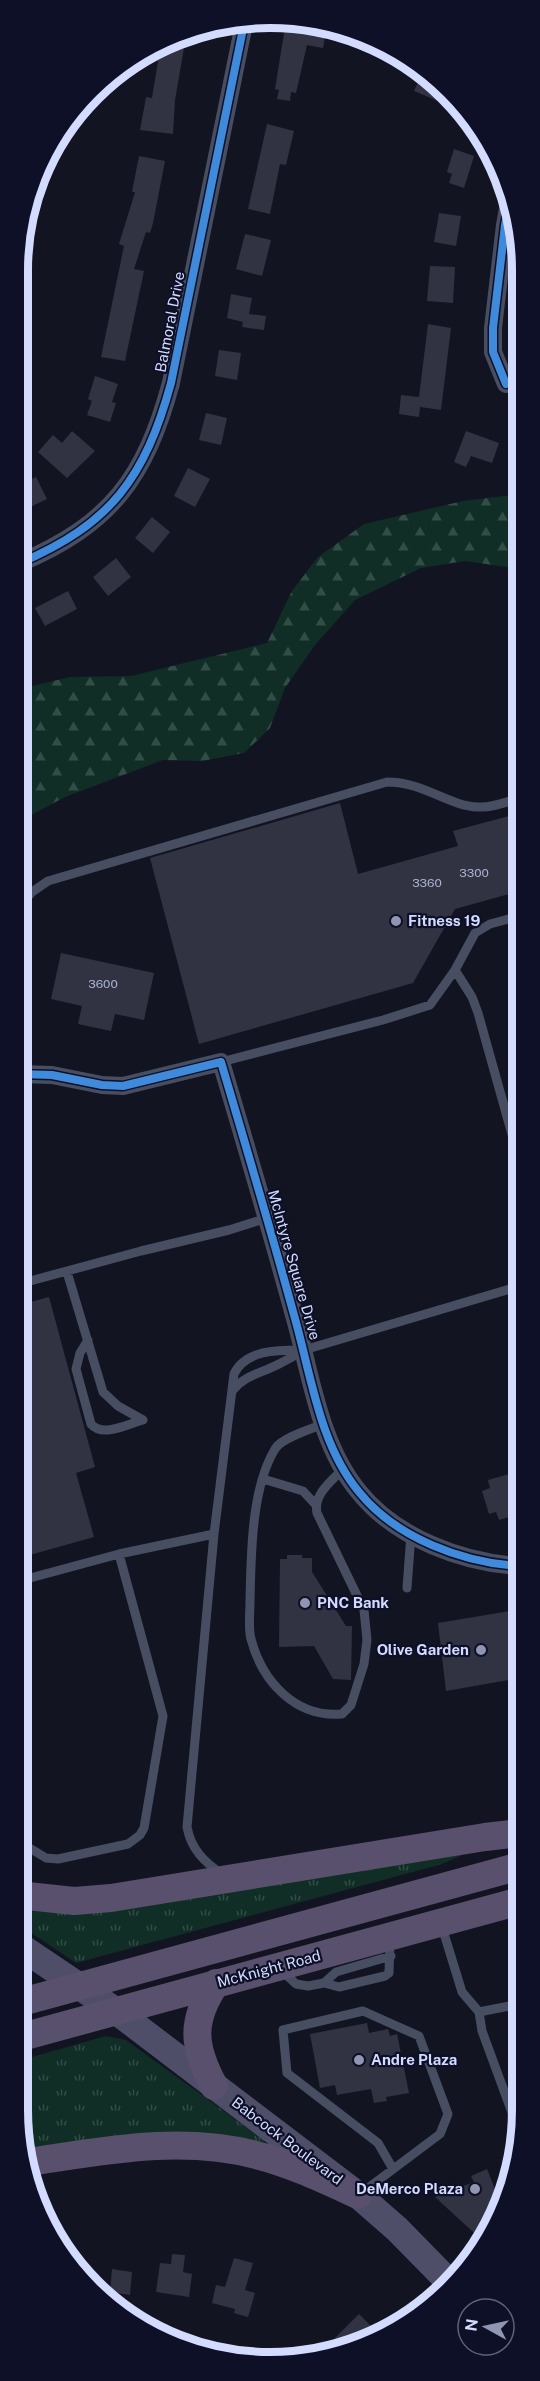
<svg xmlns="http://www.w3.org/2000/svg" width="540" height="2381" font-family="'Public Sans',sans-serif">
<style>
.grass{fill:url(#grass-tufts)}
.forest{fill:url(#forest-firs)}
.building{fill:#313343}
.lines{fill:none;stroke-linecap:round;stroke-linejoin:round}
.service{stroke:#474e62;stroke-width:9}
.minor{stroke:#474e62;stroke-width:18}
.primary{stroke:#4f4e69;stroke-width:27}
.trunk{stroke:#58506c;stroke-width:28}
.cycleway-casing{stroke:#0d1027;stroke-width:11}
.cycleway{stroke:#408adc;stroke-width:8}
.poi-dot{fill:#9095b1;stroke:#0d1027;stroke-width:2}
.labels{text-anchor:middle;stroke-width:4.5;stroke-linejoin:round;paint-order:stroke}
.number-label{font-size:12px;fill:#aab1d0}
.street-label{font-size:15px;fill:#d3dbff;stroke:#0d1027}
.poi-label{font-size:15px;font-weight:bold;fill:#d3dbff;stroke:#0d1027;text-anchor:start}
.rim{fill:none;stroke:#d3dbff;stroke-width:8}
</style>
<defs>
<pattern id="grass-tufts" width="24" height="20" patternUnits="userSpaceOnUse" patternTransform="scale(1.5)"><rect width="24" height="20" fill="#102e25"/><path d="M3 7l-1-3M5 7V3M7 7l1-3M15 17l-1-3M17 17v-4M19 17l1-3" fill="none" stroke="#324c46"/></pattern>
<pattern id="forest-firs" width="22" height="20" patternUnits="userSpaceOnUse" patternTransform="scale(1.5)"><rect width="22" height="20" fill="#102e25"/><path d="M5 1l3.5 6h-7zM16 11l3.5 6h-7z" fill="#324c46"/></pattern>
</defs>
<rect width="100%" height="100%" fill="#131421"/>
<!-- grass -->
<path class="grass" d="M 462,1855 L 442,1864 L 76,1963 L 18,1924 L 18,1904 Z
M 106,2036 L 126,2040 L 265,2141 L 260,2144 L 26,2152 L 18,2111 L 18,2061 Z"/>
<!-- forest -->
<path class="forest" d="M 520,494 L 520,569 L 465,561 L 421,568 L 355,600 L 315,645 L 285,688 L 270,728 L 244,753 L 202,761 L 163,760 L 65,797 L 24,819 L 20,831 L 20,689 L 70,677 L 131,676 L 267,643 L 292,591 L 318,557 L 364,524 L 463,501 Z"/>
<!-- building -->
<path class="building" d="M 303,20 L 327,27 L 323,48 L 307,45 L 296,93 L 291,92 L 290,101 L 277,99 L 279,90 L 275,89 L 286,21 Z
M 167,45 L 184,48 L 175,100 L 173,134 L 140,130 L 146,97 L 152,98 L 160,49 Z
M 422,73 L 444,89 L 438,101 L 414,91 Z
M 267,124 L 294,131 L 286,165 L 280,164 L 270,214 L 248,209 Z
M 454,149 L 474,156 L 464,188 L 449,183 L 452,174 L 447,172 Z
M 139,156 L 165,161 L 153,223 L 150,233 L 146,232 L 134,269 L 144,271 L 125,361 L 101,357 L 124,246 L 119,244 L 135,192 L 132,192 Z
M 439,213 L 461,216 L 456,246 L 434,242 Z
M 245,234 L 271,240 L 262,276 L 236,269 Z
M 430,266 L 455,267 L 453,303 L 427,301 Z
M 231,294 L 252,298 L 249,314 L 266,316 L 264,330 L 242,327 L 243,322 L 227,318 Z
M 428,324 L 451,328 L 441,410 L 420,407 L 419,417 L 399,414 L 401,395 L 419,397 Z
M 219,350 L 241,353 L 237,380 L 215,376 Z
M 95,376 L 118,384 L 112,402 L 116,403 L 110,422 L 87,415 L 92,401 L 88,399 Z
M 206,413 L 227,418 L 221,445 L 199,440 Z
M 72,431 L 95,451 L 67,478 L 38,452 L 53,435 L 62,443 Z
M 466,431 L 499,443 L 492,463 L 471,456 L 466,467 L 454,462 Z
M 188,468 L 210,479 L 195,507 L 174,496 Z
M 36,477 L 47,499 L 20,512 L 20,485 Z
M 152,517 L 170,532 L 153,553 L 135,538 Z
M 116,558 L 131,577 L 108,596 L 93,577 Z
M 68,591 L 77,609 L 45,626 L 35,608 Z
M 340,803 L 358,874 L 458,846 L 453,831 L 520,813 L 520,891 L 455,909 L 413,983 L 199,1044 L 150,858 Z
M 61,953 L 154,973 L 144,1020 L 115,1014 L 111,1031 L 78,1024 L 82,1006 L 51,999 Z
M 49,1297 L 95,1467 L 76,1473 L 94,1537 L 19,1558 L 19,1305 Z
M 520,1471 L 520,1514 L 499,1520 L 496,1512 L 489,1514 L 482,1491 L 490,1488 L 488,1480 Z
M 287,1555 L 302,1555 L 302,1558 L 312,1558 L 312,1572 L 346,1626 L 352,1626 L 351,1680 L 333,1679 L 314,1646 L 279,1647 L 280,1559 L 287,1559 Z
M 516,1610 L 517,1622 L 520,1622 L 520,1678 L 446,1691 L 438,1623 Z
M 367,2023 L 369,2033 L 388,2029 L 390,2036 L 397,2034 L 409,2093 L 386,2097 L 387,2101 L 374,2103 L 371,2089 L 337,2095 L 335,2085 L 320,2088 L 310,2034 Z
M 487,2169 L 500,2202 L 488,2237 L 484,2242 L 435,2197 L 474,2182 L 471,2176 Z
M 172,2254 L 185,2255 L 183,2272 L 192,2274 L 189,2297 L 156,2292 L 160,2263 L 171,2264 Z
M 234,2258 L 253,2263 L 245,2290 L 255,2293 L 248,2317 L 234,2313 L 235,2309 L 212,2303 L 216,2285 L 225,2287 Z
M 112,2269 L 132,2272 L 130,2295 L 110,2292 Z
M 359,2314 L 379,2334 L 346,2350 L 334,2339 Z"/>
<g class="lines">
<!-- service -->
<path class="service" d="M 19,907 L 32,892 L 48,881 L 387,782 C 424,782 448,806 478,807 C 492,808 506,802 520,798
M 455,970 L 472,997 L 478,1013 L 520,1163
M 221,1062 L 383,1020 L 430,1005 L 455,970 L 475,933 L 490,924 L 520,916
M 67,1272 L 103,1392 L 118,1406 L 143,1420
M 19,1284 L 141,1251 L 229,1230 L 267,1218
M 88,1340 L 80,1353 L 76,1369 L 91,1424 C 103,1438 128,1424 143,1420
M 233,1390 C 245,1375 262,1373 279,1364 C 287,1360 296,1355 304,1350 L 520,1286
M 323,1424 C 311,1429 281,1438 275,1449 C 251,1488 251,1557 250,1602 C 250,1614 248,1628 251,1639 C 262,1681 295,1718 342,1714 L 351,1705 L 364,1664 L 367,1640 L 364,1610 L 317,1513 C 313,1494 332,1481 343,1469
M 263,1479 L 303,1491 L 315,1504
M 19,1581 L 119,1554 L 214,1534
M 407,1588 L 411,1534
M 18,1841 L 46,1858 L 58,1859 L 128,1844 L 140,1835 L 144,1828 L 163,1716 L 119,1554
M 222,1874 C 204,1862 191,1849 187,1827 L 214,1534 L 234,1374 C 246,1349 280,1350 304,1350
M 442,1927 L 462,1992 L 479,2012 L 482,2031 L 520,2134
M 281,1970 L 296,1984 L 308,1986 L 324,1983 L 339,1987 L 385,1976 L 389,1973 L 390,1941
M 324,1983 L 336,1972 L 391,1956
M 479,2012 L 520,2004
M 360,2194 L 440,2134 L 448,2114 L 419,2036 L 363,2011 L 283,2030 L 287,2073 L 378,2143 L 393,2169"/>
<!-- minor -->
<path class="minor" d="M 506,384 L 493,352 L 493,328 L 505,225 L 509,203
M 20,563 C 111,524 145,478 171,383 L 244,24
M 19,1074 L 52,1075 L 102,1085 L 123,1086 L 221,1062 C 246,1146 271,1231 294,1315 C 311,1374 319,1444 359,1492 C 396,1538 463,1563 520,1566"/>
<!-- primary -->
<path class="primary" d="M 18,1945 L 116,2011 L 358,2195 L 397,2229 L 449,2282"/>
<!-- trunk -->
<path class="trunk" d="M 18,1895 L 74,1901 L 111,1898 L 485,1837 L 520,1833
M 18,2003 L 520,1866
M 18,2038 L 520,1901
M 214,2086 C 193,2047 190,2021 216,1983
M 28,2162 C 104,2151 180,2135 256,2155 C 292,2164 325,2180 358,2195"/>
<defs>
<path id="cycleway" d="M 506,384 L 493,352 L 493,328 L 505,225 L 509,203
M 20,563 C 111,524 145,478 171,383 L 244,24
M 19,1074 L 52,1075 L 102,1085 L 123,1086 L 221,1062 C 246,1146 271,1231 294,1315 C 311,1374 319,1444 359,1492 C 396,1538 463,1563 520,1566"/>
</defs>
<!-- cycleway casing -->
<use href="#cycleway" class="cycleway-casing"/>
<!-- cycleway -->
<use href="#cycleway" class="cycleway"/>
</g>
<!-- markers -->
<g class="poi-dot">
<circle cx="396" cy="921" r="6"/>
<circle cx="305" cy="1603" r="6"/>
<circle cx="481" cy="1650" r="6"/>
<circle cx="359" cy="2060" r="6"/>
<circle cx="475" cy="2189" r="6"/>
</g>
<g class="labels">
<!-- number labels -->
<g class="number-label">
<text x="474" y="877">3300</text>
<text x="427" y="887">3360</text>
<text x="103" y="988">3600</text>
</g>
<!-- street labels -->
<g class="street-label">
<text transform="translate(170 322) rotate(-79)" y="5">Balmoral Drive</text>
<text transform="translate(294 1265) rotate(74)" y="5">McIntyre Square Drive</text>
<text transform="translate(269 1969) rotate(-15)" y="5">McKnight Road</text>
<text transform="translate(287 2141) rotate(37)" y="5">Babcock Boulevard</text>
</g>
<!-- poi labels -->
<g class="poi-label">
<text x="408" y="926">Fitness 19</text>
<text x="317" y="1608">PNC Bank</text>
<text x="469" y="1655" text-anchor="end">Olive Garden</text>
<text x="371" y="2065">Andre Plaza</text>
<text x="463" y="2194" text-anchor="end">DeMerco Plaza</text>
</g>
</g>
<!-- crop -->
<path d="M0 0H540V2381H0ZM270 28H270A242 242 0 0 1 512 270V2110A242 242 0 0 1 270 2352H270A242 242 0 0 1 28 2110V270A242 242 0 0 1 270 28Z" fill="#0d1027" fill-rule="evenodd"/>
<path class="rim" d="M270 28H270A242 242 0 0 1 512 270V2110A242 242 0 0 1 270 2352H270A242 242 0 0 1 28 2110V270A242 242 0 0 1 270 28Z"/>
<!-- north arrow -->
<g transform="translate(486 2327) rotate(278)"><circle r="28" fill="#0d1027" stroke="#5c617d" stroke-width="1.5"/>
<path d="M0-4.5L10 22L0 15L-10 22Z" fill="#9095b1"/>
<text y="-9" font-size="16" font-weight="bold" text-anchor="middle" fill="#d3dbff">N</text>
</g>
</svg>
